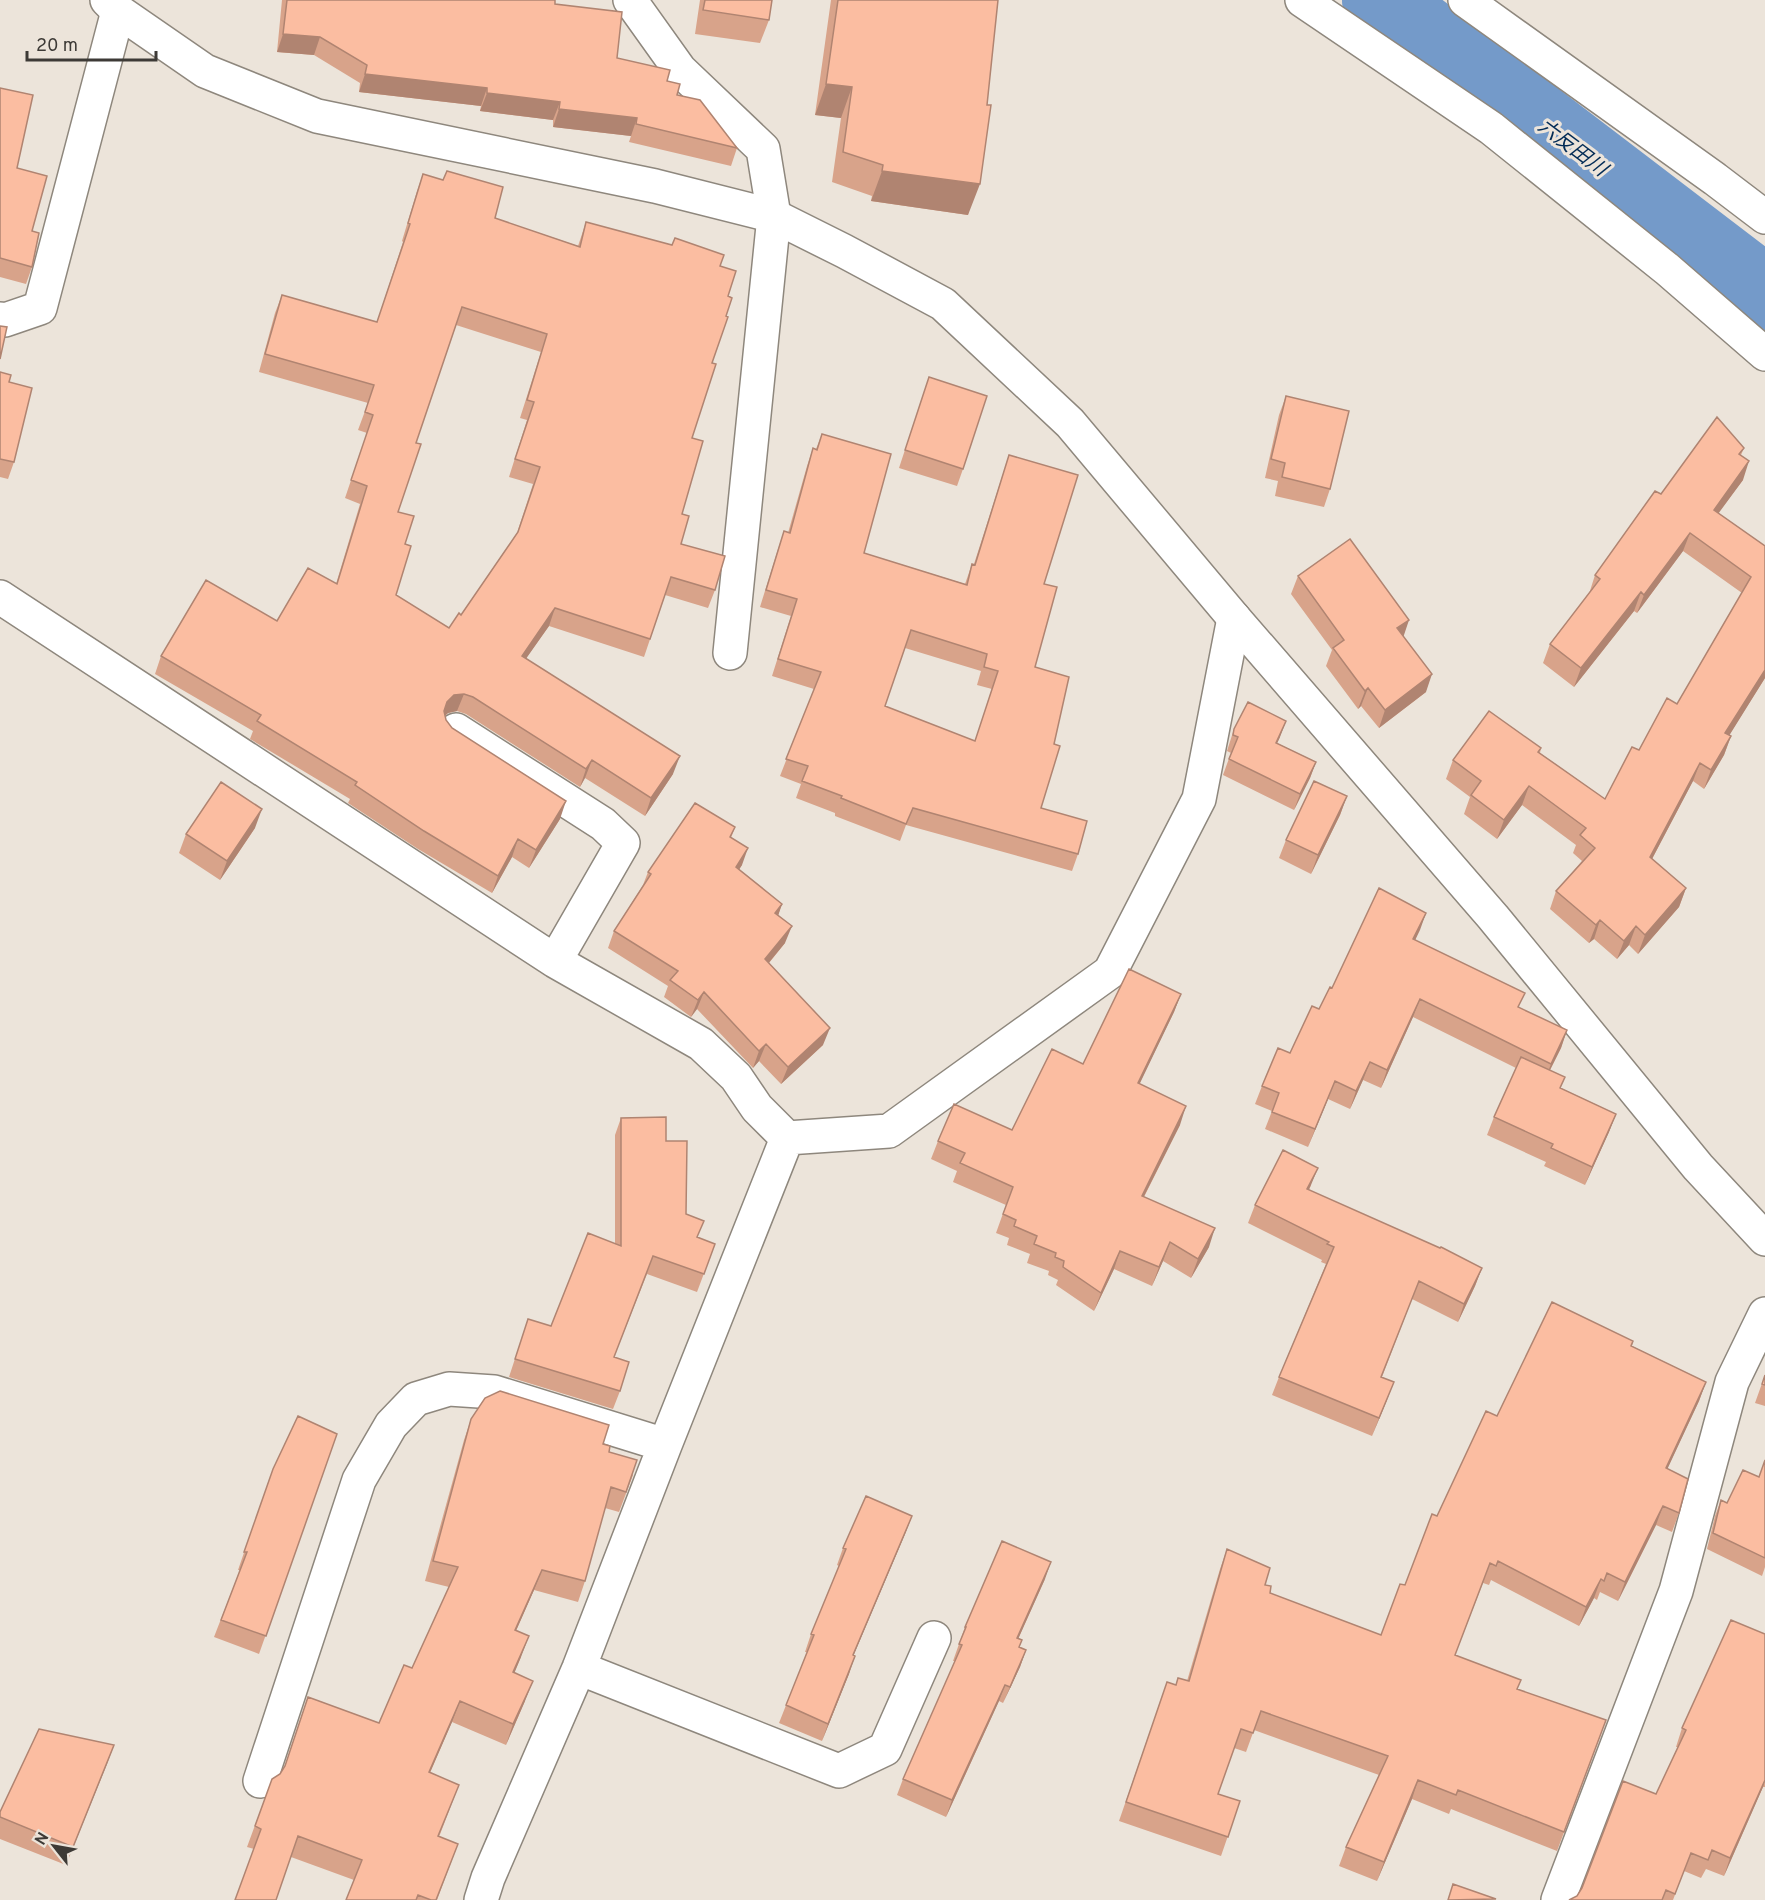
<svg xmlns="http://www.w3.org/2000/svg" width="1765" height="1900" font-family="Overpass,'Noto Sans JP',sans-serif">
<style>
.lines{fill:none;stroke-linecap:round;stroke-linejoin:round}
.river{stroke:#749ac9;stroke-width:76}
.street-casing{stroke:#8e877d;stroke-width:36}
.secondary-casing{stroke:#8e877d;stroke-width:36}
.street{stroke:#fff;stroke-width:33}
.secondary{stroke:#fff;stroke-width:33}
.wall{fill:#d8a38a;fill-rule:evenodd}
.shaded-wall{fill:#b08471}
.building{fill:#fbbda1;stroke:#b08471;stroke-width:1.5;fill-rule:evenodd}
.labels{text-anchor:middle;stroke-width:6;stroke-linejoin:round;paint-order:stroke}
.water-label{font-size:20px;font-style:italic;fill:#032c56;stroke:#ece4da}
</style>
<rect width="100%" height="100%" fill="#ece4da"/>
<g class="lines">
<!-- river -->
<path class="river" d="M 1380,0 L 1765,294"/>
<defs>
<path id="street" d="M 630,0 L 680,70 L 763,149 L 774,216 L 730,653
M 1302,0 L 1491,128 L 1667,269 L 1765,354
M 1465,0 L 1715,179 L 1765,217
M 0,319 L 5,320 L 40,308 L 118,11
M 0,597 L 555,961 L 701,1044 L 736,1077 L 757,1108 L 787,1138 L 889,1131 L 1110,972 L 1199,799 L 1234,618
M 456,730 L 603,824 L 623,843 L 555,961
M 579,1668 L 839,1771 L 885,1749 L 934,1638
M 260,1781 L 359,1480 L 391,1425 L 416,1399 L 449,1389 L 494,1392 L 665,1445
M 481,1900 L 488,1878 L 579,1668 L 665,1445 L 787,1138
M 1558,1900 L 1676,1591 L 1732,1382 L 1765,1314"/>
<path id="secondary" d="M 107,0 L 118,11 L 205,71 L 317,116 L 655,186 L 774,216 L 844,251 L 943,304 L 1070,423 L 1234,618 L 1493,917 L 1698,1167 L 1765,1239"/>
</defs>
<!-- street casing -->
<use href="#street" class="street-casing"/>
<!-- secondary casing -->
<use href="#secondary" class="secondary-casing"/>
<!-- street -->
<use href="#street" class="street"/>
<!-- secondary -->
<use href="#secondary" class="secondary"/>
</g>
<!-- wall -->
<path class="wall" d="M 282,0 L 555,0 L 555,4 L 617,58 L 667,81 L 677,95 L 737,148 L 731,166 L 629,142 L 631,136 L 553,127 L 553,120 L 480,111 L 481,106 L 359,92 L 360,83 L 314,55 L 277,52 Z
M 700,0 L 772,0 L 769,20 L 760,43 L 695,34 Z
M 831,0 L 998,0 L 968,215 L 871,201 L 872,196 L 832,182 L 841,118 L 815,115 Z
M 0,88 L 32,231 L 32,267 L 26,284 L 0,277 Z
M 423,174 L 495,218 L 578,246 L 586,222 L 720,266 L 728,296 L 712,363 L 692,438 L 682,514 L 681,544 L 715,590 L 708,608 L 665,595 L 644,657 L 549,626 L 526,658 L 673,774 L 645,816 L 585,778 L 580,787 L 466,714 L 457,711 L 448,713 L 445,716 L 446,720 L 452,728 L 560,819 L 529,868 L 512,857 L 492,893 L 418,849 L 348,803 L 350,799 L 250,739 L 253,731 L 155,674 L 161,656 L 277,621 L 336,584 L 360,504 L 345,498 L 367,433 L 358,430 L 368,403 L 259,372 L 275,313 L 282,295 L 377,322 L 403,242 L 402,241 L 417,191 ZM 456,325 L 541,352 L 520,418 L 527,420 L 509,477 L 533,484 L 517,533 L 461,615 L 449,628 L 396,595 L 405,544 L 398,512 L 416,443 Z
M 0,372 L 9,382 L 14,462 L 8,479 L 0,477 Z
M 929,377 L 963,469 L 957,486 L 899,468 Z
M 1286,396 L 1330,489 L 1324,507 L 1275,496 L 1278,481 L 1265,478 L 1279,415 Z
M 822,434 L 864,553 L 965,584 L 972,564 L 974,564 L 1009,455 L 1044,584 L 1035,667 L 1054,744 L 1041,808 L 1078,854 L 1072,871 L 906,825 L 900,841 L 835,816 L 835,813 L 796,798 L 801,784 L 780,776 L 814,689 L 772,676 L 791,616 L 760,607 L 778,549 L 784,531 L 788,533 L 807,466 L 813,448 L 816,449 ZM 905,648 L 981,671 L 977,685 L 992,689 L 975,741 L 885,706 Z
M 1744,448 L 1741,455 L 1743,480 L 1718,513 L 1765,546 L 1765,678 L 1729,735 L 1731,736 L 1724,755 L 1704,789 L 1693,781 L 1652,859 L 1686,888 L 1679,907 L 1638,954 L 1629,945 L 1617,959 L 1594,939 L 1589,943 L 1550,909 L 1556,891 L 1582,861 L 1573,853 L 1576,845 L 1522,805 L 1497,839 L 1464,814 L 1470,797 L 1446,779 L 1453,760 L 1541,748 L 1540,753 L 1605,799 L 1639,750 L 1677,704 L 1742,593 L 1683,551 L 1637,613 L 1634,611 L 1574,687 L 1543,663 L 1550,644 L 1589,594 L 1595,575 L 1661,494 Z
M 1298,576 L 1403,636 L 1426,692 L 1379,728 L 1361,706 L 1358,709 L 1326,666 L 1332,650 L 1291,594 Z
M 1234,729 L 1280,737 L 1277,743 L 1316,762 L 1310,778 L 1294,810 L 1223,775 L 1231,753 L 1227,751 Z
M 1347,796 L 1340,815 L 1311,874 L 1279,858 L 1286,840 Z
M 735,827 L 731,838 L 742,865 L 739,869 L 782,904 L 778,915 L 785,943 L 769,963 L 823,1045 L 781,1084 L 759,1061 L 753,1068 L 697,1009 L 691,1017 L 664,997 L 668,986 L 608,948 L 614,931 L 643,885 L 648,872 Z
M 255,828 L 220,880 L 179,853 L 186,834 Z
M 1426,913 L 1415,940 L 1520,1008 L 1567,1030 L 1561,1048 L 1550,1070 L 1561,1088 L 1616,1114 L 1609,1132 L 1585,1185 L 1544,1166 L 1546,1162 L 1487,1135 L 1494,1117 L 1516,1068 L 1413,1017 L 1381,1088 L 1363,1080 L 1350,1109 L 1328,1099 L 1308,1147 L 1265,1129 L 1272,1111 L 1255,1104 L 1262,1086 L 1290,1053 L 1332,988 Z
M 1181,994 L 1174,1012 L 1139,1084 L 1180,1125 L 1144,1197 L 1209,1247 L 1191,1278 L 1163,1261 L 1152,1286 L 1114,1269 L 1094,1311 L 1056,1285 L 1058,1280 L 1048,1275 L 1049,1271 L 1027,1263 L 1030,1254 L 1007,1245 L 1009,1238 L 996,1233 L 1006,1205 L 953,1182 L 957,1171 L 931,1159 L 938,1141 L 1012,1130 L 1083,1064 Z
M 621,1118 L 666,1141 L 686,1214 L 698,1238 L 715,1244 L 697,1292 L 647,1274 L 614,1357 L 620,1391 L 613,1409 L 509,1377 L 528,1319 L 551,1326 L 615,1244 L 615,1135 Z
M 1311,1185 L 1309,1190 L 1482,1268 L 1475,1286 L 1458,1322 L 1412,1299 L 1382,1377 L 1387,1400 L 1372,1436 L 1272,1395 L 1279,1377 L 1326,1264 L 1321,1262 L 1322,1260 L 1248,1223 L 1255,1205 Z
M 1633,1341 L 1632,1346 L 1706,1382 L 1699,1401 L 1667,1469 L 1679,1513 L 1672,1532 L 1656,1525 L 1618,1601 L 1600,1592 L 1597,1600 L 1594,1598 L 1579,1626 L 1491,1580 L 1489,1585 L 1483,1583 L 1455,1655 L 1517,1689 L 1606,1720 L 1557,1851 L 1451,1809 L 1449,1814 L 1412,1799 L 1377,1881 L 1339,1866 L 1346,1847 L 1379,1775 L 1254,1730 L 1246,1752 L 1234,1748 L 1218,1794 L 1240,1801 L 1221,1856 L 1119,1821 L 1167,1682 L 1176,1685 L 1187,1681 L 1220,1569 L 1227,1549 L 1265,1585 L 1270,1593 L 1381,1635 L 1437,1516 L 1497,1416 Z
M 1765,1375 L 1765,1406 L 1755,1403 Z
M 471,1419 L 603,1444 L 609,1452 L 633,1475 L 619,1512 L 605,1508 L 585,1581 L 578,1602 L 534,1590 L 516,1631 L 521,1657 L 514,1673 L 525,1701 L 506,1745 L 452,1722 L 430,1773 L 459,1785 L 439,1837 L 458,1844 L 437,1900 L 346,1900 L 354,1880 L 291,1857 L 254,1849 L 247,1847 L 272,1779 L 280,1774 L 284,1769 L 308,1697 L 379,1723 L 412,1668 L 449,1587 L 425,1581 L 464,1440 Z
M 337,1434 L 259,1654 L 214,1637 L 240,1570 L 238,1570 L 273,1469 Z
M 1765,1460 L 1765,1567 L 1762,1576 L 1707,1549 L 1715,1516 L 1721,1500 L 1727,1503 L 1759,1477 Z
M 912,1516 L 905,1534 L 853,1656 L 849,1674 L 822,1741 L 779,1723 L 807,1652 L 805,1652 L 811,1634 L 839,1566 L 837,1565 L 843,1548 Z
M 1045,1579 L 1018,1639 L 1022,1640 L 1019,1647 L 1026,1650 L 1020,1667 L 1003,1703 L 999,1701 L 946,1817 L 897,1795 L 903,1779 L 955,1661 L 953,1661 L 965,1627 Z
M 1765,1634 L 1765,1787 L 1763,1787 L 1724,1876 L 1706,1869 L 1701,1878 L 1684,1871 L 1673,1900 L 1569,1900 L 1577,1896 L 1656,1794 L 1678,1747 L 1676,1747 L 1682,1728 Z
M 114,1745 L 66,1865 L 0,1839 L 0,1812 Z"/>
<!-- shaded-wall -->
<path class="shaded-wall" d="M 283,34 L 320,37 L 314,55 L 277,52 Z
M 365,74 L 487,88 L 481,106 L 359,92 Z
M 826,84 L 852,87 L 841,118 L 815,115 Z
M 487,93 L 560,102 L 553,120 L 480,111 Z
M 559,109 L 637,118 L 631,136 L 553,127 Z
M 882,171 L 980,184 L 968,215 L 871,201 Z
M 1749,461 L 1743,480 L 1707,529 L 1714,510 Z
M 1690,533 L 1683,551 L 1637,613 L 1644,595 Z
M 1641,592 L 1634,611 L 1574,687 L 1581,668 Z
M 555,608 L 549,626 L 516,673 L 522,656 Z
M 1409,620 L 1403,638 L 1397,628 Z
M 1765,670 L 1765,678 L 1719,752 L 1725,733 Z
M 1432,674 L 1426,692 L 1379,728 L 1385,710 Z
M 1368,688 L 1361,706 L 1358,709 L 1365,691 Z
M 464,694 L 457,711 L 448,713 L 441,719 L 447,702 L 454,695 Z
M 1286,721 L 1280,737 L 1270,759 L 1276,743 Z
M 1731,736 L 1724,755 L 1704,789 L 1711,770 Z
M 680,756 L 673,774 L 645,816 L 651,798 Z
M 592,760 L 585,778 L 580,787 L 586,769 Z
M 1316,762 L 1310,778 L 1294,810 L 1300,794 Z
M 1700,763 L 1693,781 L 1643,876 L 1650,857 Z
M 1529,786 L 1522,805 L 1497,839 L 1504,820 Z
M 1347,796 L 1340,815 L 1311,874 L 1318,855 Z
M 566,801 L 560,819 L 529,868 L 536,850 Z
M 262,809 L 255,828 L 220,880 L 227,861 Z
M 518,839 L 512,857 L 492,893 L 498,876 Z
M 748,848 L 742,865 L 730,884 L 736,867 Z
M 1686,888 L 1679,907 L 1638,954 L 1645,935 Z
M 782,904 L 776,922 L 775,913 Z
M 1426,913 L 1420,930 L 1407,957 L 1413,939 Z
M 1600,920 L 1594,939 L 1589,943 L 1596,925 Z
M 792,926 L 785,943 L 758,976 L 765,959 Z
M 1636,926 L 1629,945 L 1617,959 L 1624,941 Z
M 704,992 L 697,1009 L 691,1017 L 698,1000 Z
M 1181,994 L 1174,1012 L 1131,1102 L 1138,1083 Z
M 1420,999 L 1413,1017 L 1381,1088 L 1387,1070 Z
M 830,1028 L 823,1045 L 781,1084 L 788,1067 Z
M 1567,1030 L 1561,1048 L 1544,1082 L 1551,1064 Z
M 766,1044 L 759,1061 L 753,1068 L 759,1051 Z
M 1370,1062 L 1363,1080 L 1350,1109 L 1356,1091 Z
M 1335,1081 L 1328,1099 L 1308,1147 L 1315,1129 Z
M 1186,1106 L 1180,1125 L 1135,1214 L 1142,1196 Z
M 1616,1114 L 1609,1132 L 1585,1185 L 1592,1167 Z
M 1318,1168 L 1311,1185 L 1300,1207 L 1307,1189 Z
M 1215,1228 L 1209,1247 L 1191,1278 L 1198,1259 Z
M 1170,1242 L 1163,1261 L 1152,1286 L 1159,1267 Z
M 1120,1251 L 1114,1269 L 1094,1311 L 1101,1293 Z
M 1482,1268 L 1475,1286 L 1458,1322 L 1464,1304 Z
M 1394,1382 L 1387,1400 L 1372,1436 L 1379,1418 Z
M 1706,1382 L 1699,1401 L 1659,1487 L 1666,1468 Z
M 1663,1506 L 1656,1525 L 1618,1601 L 1625,1582 Z
M 912,1516 L 905,1534 L 846,1673 L 853,1655 Z
M 1051,1562 L 1045,1579 L 1011,1655 L 1017,1638 Z
M 542,1570 L 534,1590 L 507,1651 L 515,1630 Z
M 1601,1579 L 1594,1598 L 1579,1626 L 1586,1607 Z
M 529,1636 L 521,1657 L 506,1693 L 513,1672 Z
M 1026,1650 L 1020,1667 L 1003,1703 L 1010,1687 Z
M 855,1656 L 849,1674 L 822,1741 L 828,1724 Z
M 533,1681 L 525,1701 L 506,1745 L 513,1724 Z
M 1005,1685 L 999,1701 L 946,1817 L 952,1800 Z
M 460,1701 L 452,1722 L 421,1793 L 429,1772 Z
M 114,1745 L 107,1764 L 66,1865 L 73,1847 Z
M 1418,1780 L 1412,1799 L 1377,1881 L 1384,1862 Z
M 1765,1780 L 1763,1787 L 1724,1876 L 1730,1858 Z"/>
<!-- building -->
<path class="building" d="M 287,0 L 555,0 L 555,4 L 622,12 L 617,58 L 670,70 L 667,81 L 680,84 L 677,95 L 700,100 L 737,148 L 636,124 L 637,118 L 559,109 L 560,102 L 487,93 L 487,88 L 365,74 L 367,65 L 320,37 L 283,34 Z
M 705,0 L 772,0 L 769,20 L 703,10 Z
M 838,0 L 998,0 L 987,105 L 991,105 L 980,184 L 882,171 L 883,165 L 843,152 L 852,87 L 826,84 Z
M 0,88 L 33,95 L 17,168 L 47,176 L 32,231 L 39,233 L 32,267 L 0,258 Z
M 447,171 L 503,187 L 495,218 L 580,247 L 586,222 L 672,245 L 675,238 L 724,255 L 720,266 L 736,271 L 728,296 L 732,298 L 726,316 L 728,317 L 712,363 L 716,364 L 692,438 L 703,441 L 682,514 L 689,516 L 681,544 L 725,556 L 715,590 L 671,577 L 650,639 L 555,608 L 522,656 L 680,756 L 651,798 L 592,760 L 586,769 L 473,697 L 464,694 L 454,695 L 447,702 L 444,711 L 446,720 L 452,728 L 566,801 L 536,850 L 518,839 L 498,876 L 424,831 L 355,785 L 357,782 L 257,721 L 261,715 L 161,656 L 206,580 L 277,621 L 308,568 L 337,584 L 367,486 L 351,480 L 373,415 L 365,412 L 374,385 L 265,354 L 282,295 L 377,322 L 410,224 L 408,223 L 423,174 L 443,180 ZM 462,307 L 547,334 L 527,400 L 534,402 L 515,459 L 540,467 L 518,532 L 461,615 L 459,613 L 449,628 L 396,595 L 411,546 L 405,544 L 414,516 L 398,512 L 421,444 L 416,443 Z
M 0,326 L 7,327 L 0,359 Z
M 0,372 L 11,375 L 9,382 L 32,388 L 14,462 L 0,459 Z
M 929,377 L 987,396 L 963,469 L 905,450 Z
M 1286,396 L 1349,411 L 1330,489 L 1282,477 L 1285,463 L 1271,459 Z
M 1717,417 L 1744,448 L 1739,454 L 1749,461 L 1714,510 L 1765,546 L 1765,670 L 1725,733 L 1731,736 L 1711,770 L 1700,763 L 1650,857 L 1686,888 L 1645,935 L 1636,926 L 1624,941 L 1600,920 L 1596,925 L 1556,891 L 1595,848 L 1580,835 L 1586,828 L 1529,786 L 1504,820 L 1471,795 L 1481,781 L 1453,760 L 1489,711 L 1541,748 L 1538,752 L 1605,799 L 1632,747 L 1639,750 L 1667,698 L 1677,704 L 1751,577 L 1690,533 L 1644,595 L 1641,592 L 1581,668 L 1550,644 L 1600,579 L 1595,575 L 1655,491 L 1661,494 Z
M 822,434 L 891,454 L 864,553 L 967,585 L 972,564 L 975,565 L 1009,455 L 1078,475 L 1044,584 L 1057,587 L 1035,667 L 1069,677 L 1054,744 L 1060,746 L 1041,808 L 1087,821 L 1078,854 L 913,808 L 906,824 L 841,798 L 842,796 L 802,781 L 808,766 L 786,759 L 821,672 L 778,659 L 797,599 L 766,590 L 784,531 L 790,533 L 813,448 L 817,450 ZM 911,630 L 987,654 L 984,667 L 998,671 L 975,741 L 885,706 Z
M 1350,539 L 1409,620 L 1397,628 L 1432,674 L 1385,710 L 1368,688 L 1365,691 L 1333,648 L 1344,640 L 1298,576 Z
M 1248,702 L 1286,721 L 1276,743 L 1316,762 L 1300,794 L 1229,759 L 1238,737 L 1233,735 L 1234,729 Z
M 1314,781 L 1347,796 L 1318,855 L 1286,840 Z
M 221,782 L 262,809 L 227,861 L 186,834 Z
M 695,803 L 735,827 L 730,837 L 748,848 L 736,867 L 782,904 L 775,913 L 792,926 L 765,959 L 830,1028 L 788,1067 L 766,1044 L 759,1051 L 704,992 L 698,1000 L 670,980 L 678,971 L 614,931 L 651,874 L 648,872 Z
M 1379,888 L 1426,913 L 1413,939 L 1525,993 L 1518,1007 L 1567,1030 L 1551,1064 L 1420,999 L 1387,1070 L 1370,1062 L 1356,1091 L 1335,1081 L 1315,1129 L 1272,1112 L 1279,1093 L 1262,1086 L 1278,1048 L 1290,1053 L 1312,1006 L 1319,1009 L 1330,987 L 1332,988 Z
M 1129,969 L 1181,994 L 1138,1083 L 1186,1106 L 1142,1196 L 1215,1228 L 1198,1259 L 1170,1242 L 1159,1267 L 1120,1251 L 1101,1293 L 1063,1267 L 1064,1261 L 1055,1257 L 1056,1253 L 1034,1244 L 1037,1236 L 1014,1226 L 1016,1220 L 1003,1214 L 1013,1187 L 960,1163 L 965,1153 L 938,1141 L 954,1104 L 1012,1130 L 1052,1049 L 1083,1064 Z
M 1521,1057 L 1565,1077 L 1560,1088 L 1616,1114 L 1592,1167 L 1551,1148 L 1553,1144 L 1494,1117 Z
M 666,1117 L 666,1141 L 687,1141 L 686,1214 L 704,1221 L 697,1237 L 715,1244 L 704,1274 L 653,1256 L 614,1357 L 629,1362 L 620,1391 L 515,1359 L 528,1319 L 551,1326 L 588,1233 L 621,1246 L 621,1118 Z
M 1283,1150 L 1318,1168 L 1307,1189 L 1440,1248 L 1441,1247 L 1482,1268 L 1464,1304 L 1419,1281 L 1381,1377 L 1394,1382 L 1379,1418 L 1279,1377 L 1334,1247 L 1327,1244 L 1329,1242 L 1255,1205 Z
M 1552,1302 L 1633,1341 L 1631,1346 L 1706,1382 L 1666,1468 L 1688,1479 L 1679,1513 L 1663,1506 L 1625,1582 L 1607,1573 L 1604,1581 L 1601,1579 L 1586,1607 L 1498,1561 L 1496,1566 L 1490,1563 L 1455,1655 L 1521,1680 L 1517,1689 L 1606,1720 L 1564,1832 L 1458,1790 L 1456,1795 L 1418,1780 L 1384,1862 L 1346,1847 L 1388,1756 L 1261,1711 L 1253,1733 L 1241,1729 L 1218,1794 L 1240,1801 L 1228,1837 L 1126,1802 L 1167,1682 L 1176,1685 L 1178,1678 L 1189,1681 L 1227,1549 L 1270,1568 L 1265,1585 L 1271,1586 L 1270,1593 L 1381,1635 L 1400,1584 L 1405,1585 L 1432,1514 L 1437,1516 L 1486,1411 L 1497,1416 Z
M 1765,1375 L 1765,1385 L 1762,1384 Z
M 500,1391 L 609,1425 L 603,1444 L 610,1446 L 609,1452 L 637,1460 L 626,1492 L 611,1487 L 585,1581 L 542,1570 L 515,1630 L 529,1636 L 513,1672 L 533,1681 L 513,1724 L 460,1701 L 429,1772 L 459,1785 L 438,1836 L 458,1844 L 436,1900 L 431,1900 L 418,1895 L 416,1900 L 346,1900 L 362,1860 L 298,1836 L 276,1900 L 235,1900 L 261,1829 L 255,1826 L 272,1779 L 280,1774 L 285,1766 L 308,1697 L 379,1723 L 404,1665 L 412,1668 L 458,1567 L 433,1561 L 471,1419 L 485,1398 Z
M 298,1416 L 337,1434 L 266,1636 L 221,1620 L 247,1552 L 244,1552 L 273,1469 Z
M 1765,1460 L 1765,1558 L 1713,1533 L 1721,1500 L 1727,1503 L 1743,1470 L 1759,1477 Z
M 866,1496 L 912,1516 L 853,1655 L 855,1656 L 828,1724 L 786,1705 L 814,1635 L 811,1634 L 846,1549 L 843,1548 Z
M 1002,1541 L 1051,1562 L 1017,1638 L 1022,1640 L 1019,1647 L 1026,1650 L 1010,1687 L 1005,1685 L 952,1800 L 903,1779 L 962,1645 L 959,1644 L 966,1627 L 965,1627 Z
M 1731,1620 L 1765,1634 L 1765,1780 L 1730,1858 L 1712,1850 L 1708,1860 L 1691,1853 L 1675,1894 L 1666,1890 L 1662,1900 L 1569,1900 L 1577,1896 L 1582,1888 L 1623,1781 L 1656,1794 L 1686,1730 L 1682,1728 Z
M 39,1729 L 114,1745 L 73,1847 L 0,1817 L 0,1812 Z
M 1453,1884 L 1496,1899 L 1448,1900 Z"/>
<g class="labels">
<!-- water labels -->
<g class="water-label">
<text transform="translate(1573 147) rotate(37)" y="7">六反田川</text>
</g>
</g>
<!-- north arrow -->
<g transform="translate(54 1846) rotate(301)" stroke="#ece4da" stroke-width="4.5" paint-order="stroke">
<path d="M0-4.5L10 22L0 15L-10 22Z" fill="#3d3a36"/>
<text y="-9" font-size="16" font-weight="bold" text-anchor="middle" fill="#3d3a36">N</text>
</g>
<!-- scale -->
<path d="M27 51v9h129v-9" fill="none" stroke="#3d3a36" stroke-width="3"/>
<text x="36" y="51" font-size="18" fill="#3d3a36" stroke="#ece4da" stroke-width="4.5" paint-order="stroke">20 m</text>
</svg>
